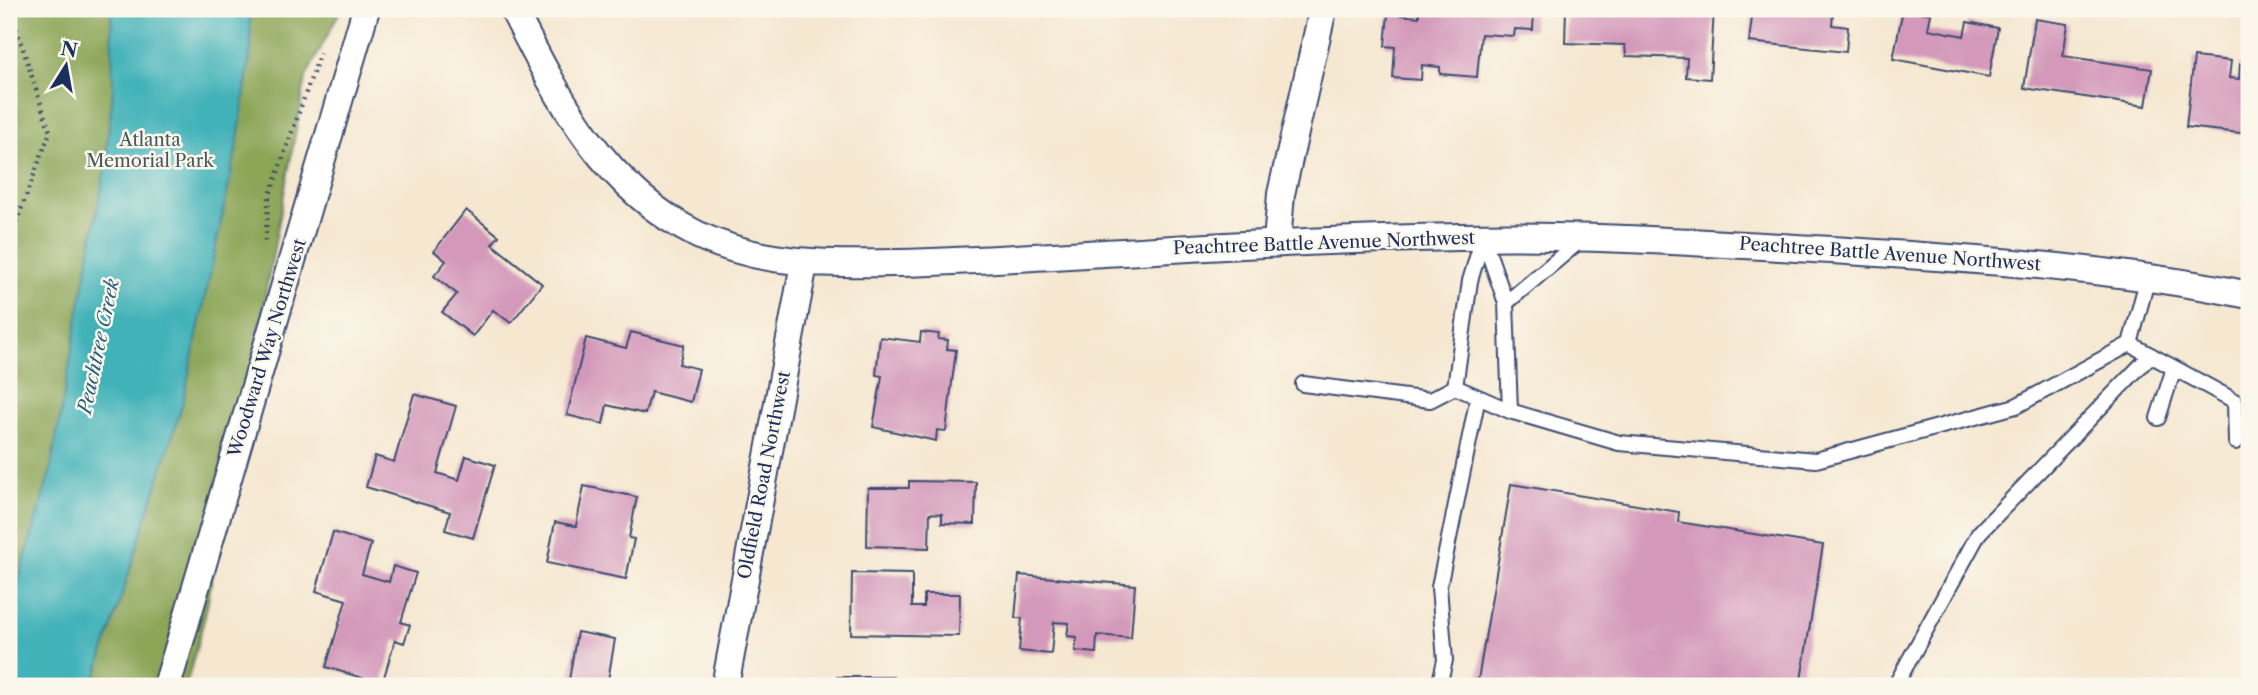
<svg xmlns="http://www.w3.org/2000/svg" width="2258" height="695" font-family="'Libre Caslon Text',serif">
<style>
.forest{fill:#8ca658;stroke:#546a5b;stroke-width:2}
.water{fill:#42b2b9;stroke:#2e708c;stroke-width:2}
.building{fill:#d398ba}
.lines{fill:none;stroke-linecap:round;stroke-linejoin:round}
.service-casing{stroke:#3c4b6f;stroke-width:18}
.minor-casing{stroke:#3c4b6f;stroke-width:30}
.path{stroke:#3c4b6f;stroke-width:4.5;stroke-dasharray:2 5;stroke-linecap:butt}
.service{stroke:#fff;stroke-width:14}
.minor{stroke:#fff;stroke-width:26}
.labels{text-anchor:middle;stroke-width:5;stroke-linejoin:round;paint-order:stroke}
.park-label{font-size:18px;fill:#485a5f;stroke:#fbf7ec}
.street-label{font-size:18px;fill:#1b2f5e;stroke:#fbf7ec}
.water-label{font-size:19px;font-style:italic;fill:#295d7e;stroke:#fbf7ec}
</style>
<rect width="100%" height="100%" fill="#fbf7ec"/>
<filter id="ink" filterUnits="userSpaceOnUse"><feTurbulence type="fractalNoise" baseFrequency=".0143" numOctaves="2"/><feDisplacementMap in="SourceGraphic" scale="14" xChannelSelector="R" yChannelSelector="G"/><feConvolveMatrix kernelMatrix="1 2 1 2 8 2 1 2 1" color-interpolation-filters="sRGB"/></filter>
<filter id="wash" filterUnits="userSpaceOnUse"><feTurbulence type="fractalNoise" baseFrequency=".00686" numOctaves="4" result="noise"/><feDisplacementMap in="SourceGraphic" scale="28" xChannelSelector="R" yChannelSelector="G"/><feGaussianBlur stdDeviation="1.57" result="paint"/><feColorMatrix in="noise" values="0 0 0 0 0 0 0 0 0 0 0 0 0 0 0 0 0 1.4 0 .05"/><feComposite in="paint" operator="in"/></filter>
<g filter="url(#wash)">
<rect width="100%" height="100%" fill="#f5e7d0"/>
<!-- forest -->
<path class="forest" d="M 9,9 L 341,9 L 306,77 L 205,616 L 186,686 L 9,686 Z"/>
<!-- water -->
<path class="water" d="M 111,9 L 250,9 L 251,50 L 237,146 L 183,402 L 93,686 L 9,686 L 9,613 L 50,472 L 104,173 L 113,90 Z"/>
<g id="blocks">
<!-- building -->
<path class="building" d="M 1419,9 L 1534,9 L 1533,30 L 1515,29 L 1514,36 L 1481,34 L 1477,77 L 1440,74 L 1440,67 L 1422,65 L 1421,80 L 1393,78 L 1395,47 L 1385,46 L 1388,14 L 1419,17 Z
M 1566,9 L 1714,9 L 1710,79 L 1686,77 L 1687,58 L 1626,56 L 1625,45 L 1565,43 Z
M 1753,9 L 1812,9 L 1811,11 L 1833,13 L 1832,25 L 1848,27 L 1846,52 L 1749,42 Z
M 1903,9 L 1931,14 L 1928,29 L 1964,36 L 1967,22 L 1998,28 L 1989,77 L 1893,59 Z
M 2035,19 L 2068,24 L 2063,56 L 2152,69 L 2146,106 L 2024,88 Z
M 2194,57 L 2231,61 L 2229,78 L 2239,79 L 2240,64 L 2249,65 L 2249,134 L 2186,127 Z
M 466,210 L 499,236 L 492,244 L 542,284 L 511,323 L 493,310 L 473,336 L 442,312 L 457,294 L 434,276 L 446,261 L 434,251 Z
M 631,332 L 684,345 L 679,364 L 699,369 L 691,402 L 651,392 L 645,414 L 607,405 L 603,424 L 567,415 L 586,338 L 626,348 Z
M 921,332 L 939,334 L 938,339 L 948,340 L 947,349 L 956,350 L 946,431 L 937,430 L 936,441 L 873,427 L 882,376 L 876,375 L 880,337 L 920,342 Z
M 414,394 L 456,406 L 437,473 L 459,480 L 466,456 L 495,465 L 473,538 L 445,530 L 450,512 L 366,487 L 375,456 L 394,462 Z
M 909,481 L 976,482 L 975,524 L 942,523 L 942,514 L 930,513 L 929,548 L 867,546 L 868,488 L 909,488 Z
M 1511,484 L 1679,512 L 1678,522 L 1823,545 L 1800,686 L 1544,686 L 1510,681 L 1509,686 L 1477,686 Z
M 584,486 L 637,497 L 629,538 L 634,539 L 626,579 L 547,563 L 555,522 L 576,526 Z
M 333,532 L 371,544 L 362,574 L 389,582 L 393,566 L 416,573 L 401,622 L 410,625 L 404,643 L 395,640 L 382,684 L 326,667 L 346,600 L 316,591 Z
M 852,573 L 912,574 L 912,607 L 924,607 L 924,594 L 960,594 L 959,636 L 851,634 Z
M 1019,575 L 1135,585 L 1131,638 L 1097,635 L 1096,653 L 1075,651 L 1077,637 L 1067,636 L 1069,623 L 1054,622 L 1051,654 L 1019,651 L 1022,618 L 1015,618 Z
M 577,632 L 615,639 L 607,686 L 568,686 Z
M 837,677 L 893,677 L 893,686 L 837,686 Z"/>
</g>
</g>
<g filter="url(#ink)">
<use href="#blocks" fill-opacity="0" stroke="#3c4b6f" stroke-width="2"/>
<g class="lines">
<defs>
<path id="service" d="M 1483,237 L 1506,303 L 1510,411
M 1506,303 L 1583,238
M 2130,344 L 2235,401 L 2236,442
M 1303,384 L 1430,400 L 1455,387 L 1510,411 L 1619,443 L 1816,460 L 2016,406 L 2130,344 L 2148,277
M 1455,387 L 1470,281 L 1483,237
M 2158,418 L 2174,368
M 1439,686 L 1445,660 L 1439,587 L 1478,397
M 1895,686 L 1979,533 L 2151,355"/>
<path id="minor" d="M 513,9 C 558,98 604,189 698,235 C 763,266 830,264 899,263 C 974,261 1049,256 1123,252 C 1235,245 1347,239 1459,237 C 1583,234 1708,243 1832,250 C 1972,259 2111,267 2249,295
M 1277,242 L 1281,194 L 1323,9
M 167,686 L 366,9
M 725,686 L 804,264"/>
</defs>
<!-- service casing -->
<use href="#service" class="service-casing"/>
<!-- minor casing -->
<use href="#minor" class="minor-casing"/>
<!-- path -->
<path class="path" d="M 265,241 L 269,197 L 320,53
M 9,242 L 50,132 L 10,9"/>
<!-- service -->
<use href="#service" class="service"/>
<!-- minor -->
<use href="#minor" class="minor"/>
</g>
</g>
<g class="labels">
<!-- park labels -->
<g class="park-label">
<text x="150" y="146">Atlanta<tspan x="150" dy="21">Memorial Park</tspan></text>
</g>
<!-- street labels -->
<g class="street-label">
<text transform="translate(1324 243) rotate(-2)" y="6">Peachtree Battle Avenue Northwest</text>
<text transform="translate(1890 254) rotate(4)" y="6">Peachtree Battle Avenue Northwest</text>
<text transform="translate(267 348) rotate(-73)" y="6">Woodward Way Northwest</text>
<text transform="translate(764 475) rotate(-79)" y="6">Oldfield Road Northwest</text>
</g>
<!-- water labels -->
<g class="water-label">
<text transform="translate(98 346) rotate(-78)" y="7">Peachtree Creek</text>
</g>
</g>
<!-- margin -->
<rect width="2258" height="695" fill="none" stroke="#fbf7ec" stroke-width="35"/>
<!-- north arrow -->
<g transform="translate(66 66) rotate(11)" stroke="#fbf7ec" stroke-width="5" paint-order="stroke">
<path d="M0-5L12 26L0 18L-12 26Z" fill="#1b2f5e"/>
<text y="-10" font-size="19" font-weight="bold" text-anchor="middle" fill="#1b2f5e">N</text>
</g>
</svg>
